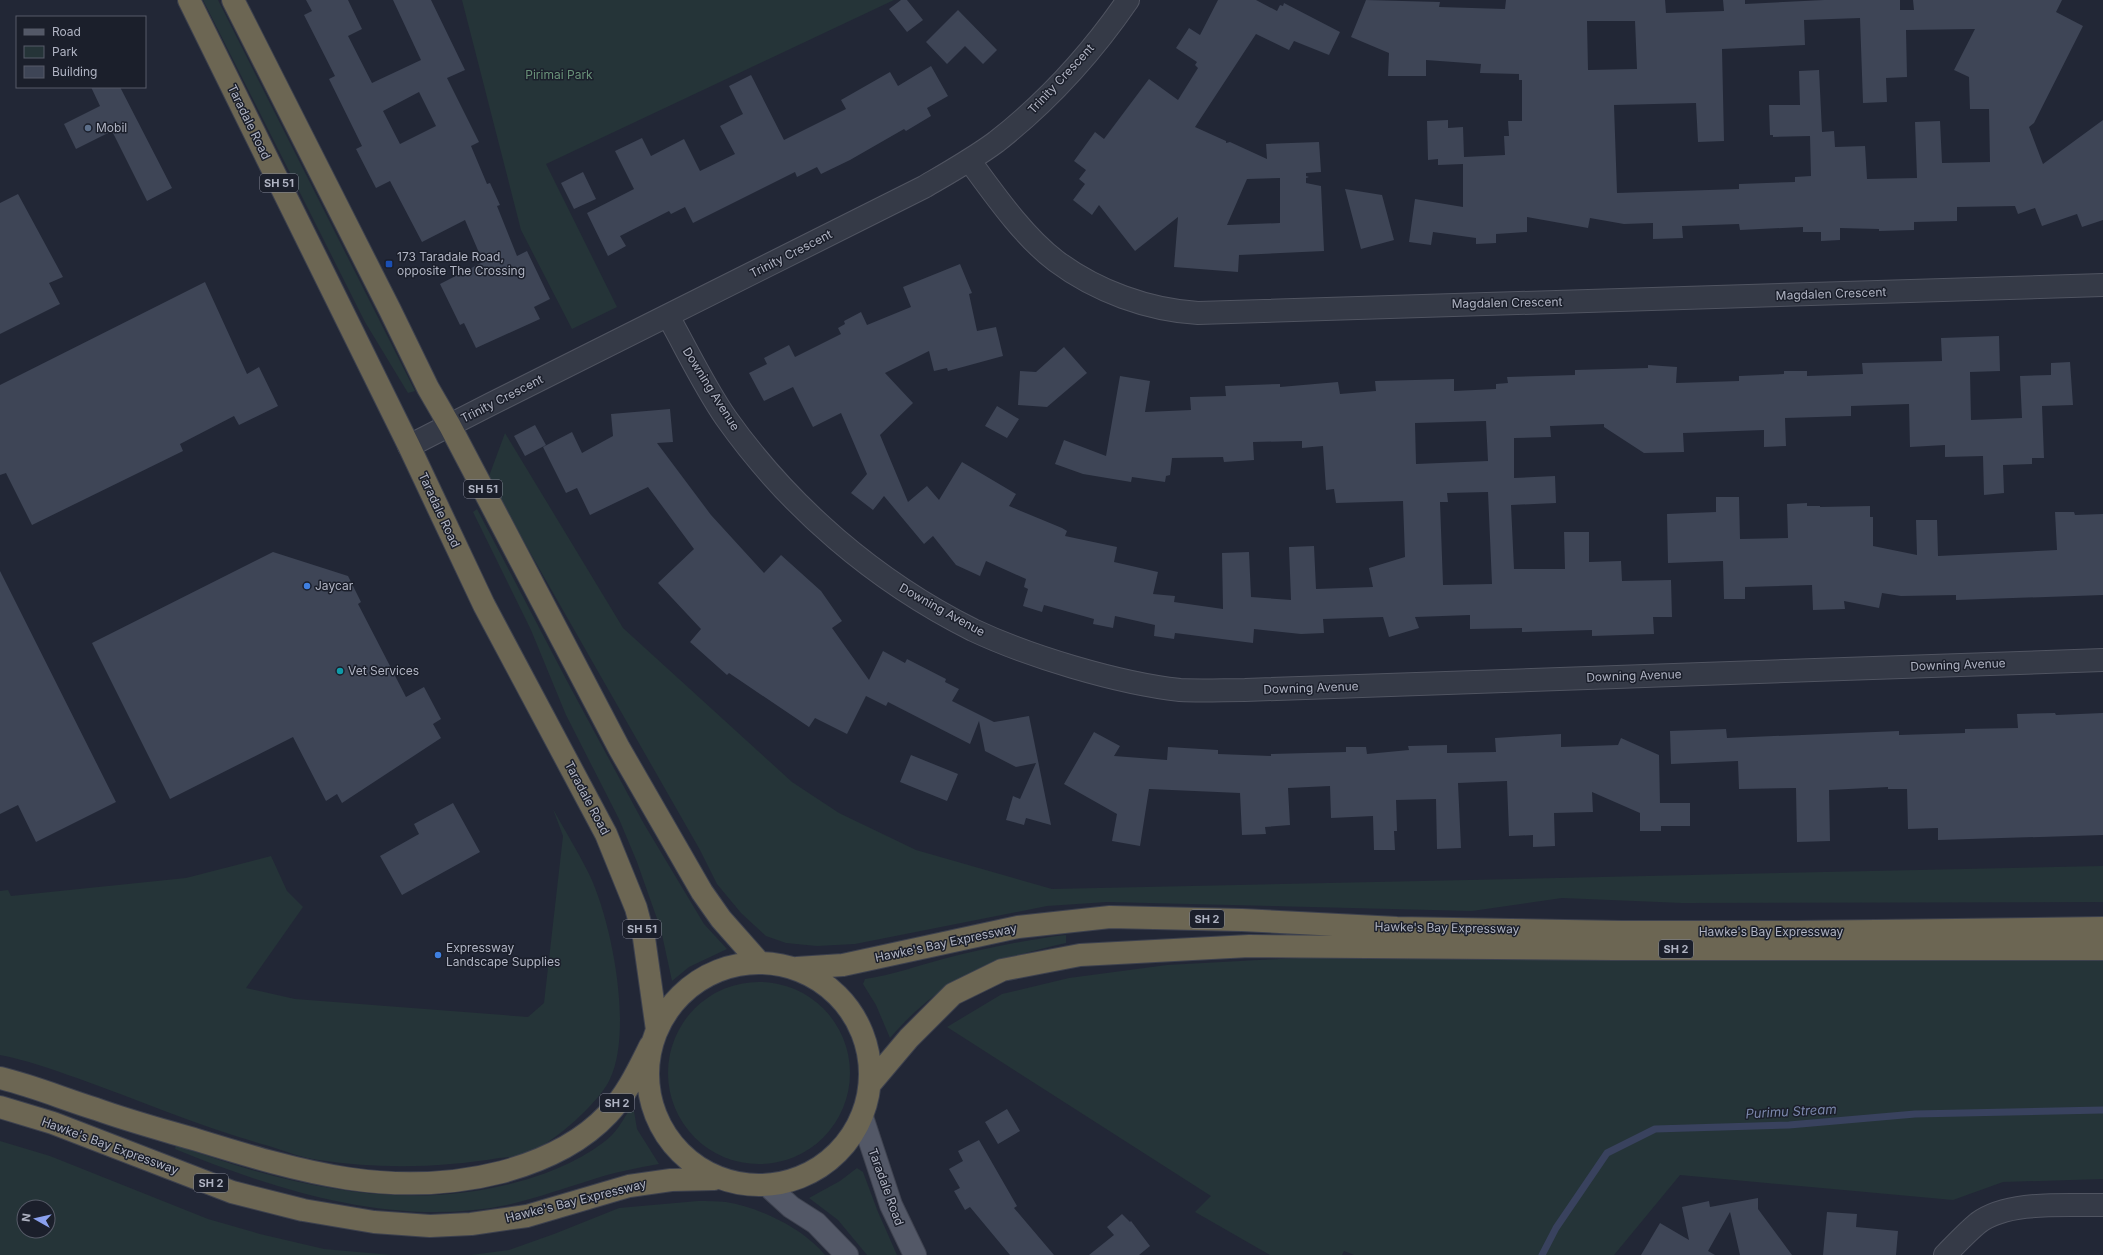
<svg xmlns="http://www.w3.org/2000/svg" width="2103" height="1255" font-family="Inter,sans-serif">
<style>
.green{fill:#253438;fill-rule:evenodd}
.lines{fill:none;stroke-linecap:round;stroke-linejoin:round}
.stream{stroke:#39425e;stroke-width:7}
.building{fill:#3e4556;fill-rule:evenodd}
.minor-casing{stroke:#505461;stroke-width:24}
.major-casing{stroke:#3f4350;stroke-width:24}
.highway-casing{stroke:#3d414e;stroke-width:24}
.minor{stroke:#353a47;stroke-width:22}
.major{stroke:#535867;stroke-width:22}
.highway{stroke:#6c6653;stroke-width:22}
.service-dot{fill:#5c6f8a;stroke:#1b1f2b;stroke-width:1.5}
.transit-dot{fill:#1a4fb4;stroke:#1b1f2b;stroke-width:1.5}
.shop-dot{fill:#3f7fe0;stroke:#1b1f2b;stroke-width:1.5}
.culture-dot{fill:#0f9aa8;stroke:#1b1f2b;stroke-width:1.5}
.labels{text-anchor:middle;stroke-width:3;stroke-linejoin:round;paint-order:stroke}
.shield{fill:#1b1f2b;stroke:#838795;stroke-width:1}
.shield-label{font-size:11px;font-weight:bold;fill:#b0b4c3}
.park-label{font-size:12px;fill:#699279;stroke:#1b1f2b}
.street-label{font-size:12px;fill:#b0b4c3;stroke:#1b1f2b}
.poi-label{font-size:12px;fill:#b0b4c3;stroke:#1b1f2b;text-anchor:start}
.water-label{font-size:13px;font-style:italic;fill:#7a86aa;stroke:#1b1f2b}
</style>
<rect width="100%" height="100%" fill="#222736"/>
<!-- green -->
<path class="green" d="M 203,0 L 218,0 L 415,391 L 408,393 L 365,322 Z
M 462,0 L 894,0 L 546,164 L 617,307 L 572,329 L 521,230 Z
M 505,433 L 623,628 L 792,782 L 839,813 L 916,850 L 1052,889 L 2103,866 L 2103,902 L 1682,903 L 1562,898 L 1472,911 L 1107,902 L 1047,906 L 855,944 L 817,946 L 786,943 L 766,936 L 741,913 L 717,884 L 700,850 L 488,479 Z
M 477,509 L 567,681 L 644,824 L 704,924 L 727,949 L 689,967 L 672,981 L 661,930 L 637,862 L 619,819 L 566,715 L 531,630 L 473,512 Z
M 553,809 C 565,831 579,853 590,876 C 612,923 633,1030 610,1079 C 599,1103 555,1141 531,1152 C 522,1157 509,1157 499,1158 C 440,1168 378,1169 319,1160 C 302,1158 285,1151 269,1146 C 203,1128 141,1101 77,1078 C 51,1069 26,1060 0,1055 L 0,891 L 8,890 L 11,896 L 186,878 L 271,856 L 287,891 L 303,907 L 246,988 L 295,999 L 528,1017 L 544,1003 L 563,836 Z
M 1066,935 L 1066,943 C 990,960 942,978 890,1038 L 876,1005 L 863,984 L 865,979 C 892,975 917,966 943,959 C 983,949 1024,940 1066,935 Z
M 2103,948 L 2103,1179 L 2003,1182 L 1953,1200 L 1680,1175 L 1614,1255 L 1354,1255 L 1344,1251 L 1342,1255 L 1270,1255 L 1195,1212 L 1211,1196 L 947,1027 L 1002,994 L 1069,978 L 1167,965 L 1352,955 Z
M668 1073a91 91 0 1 1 182 0a91 91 0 1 1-182 0Z
M 633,1105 L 637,1129 L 659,1164 C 637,1168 615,1172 594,1179 C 565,1188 537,1198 507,1205 C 395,1228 278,1191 175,1149 L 176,1145 C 289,1186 403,1214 521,1181 C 551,1173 590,1156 612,1135 C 620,1127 626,1114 633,1105 Z
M 0,1141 L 50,1156 L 208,1219 L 260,1234 L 324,1249 L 392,1255 L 0,1255 ZM 24,1207 L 48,1207 L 48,1231 L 24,1231 Z
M 857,1168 L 863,1172 L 878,1212 L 897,1255 L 867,1255 L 838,1220 L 809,1198 L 840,1181 Z
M 698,1201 C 707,1201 717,1201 726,1202 C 759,1207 804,1229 825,1255 L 471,1255 L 509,1250 L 554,1234 L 619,1208 Z"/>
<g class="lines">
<!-- stream -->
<path class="stream" d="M 1542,1255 L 1556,1228 L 1607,1153 L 1655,1129 L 1789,1125 L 1915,1114 L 2103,1110"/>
</g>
<!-- building -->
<path class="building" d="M 306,0 L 348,0 L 362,29 L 348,36 L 372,83 L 421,60 L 393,0 L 431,0 L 465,70 L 447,78 L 479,142 L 471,146 L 487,184 L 490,183 L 500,205 L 497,206 L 517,256 L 527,251 L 550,299 L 534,307 L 540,319 L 476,348 L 464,323 L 460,325 L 440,284 L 483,262 L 465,220 L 422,242 L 390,181 L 376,188 L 356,149 L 362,146 L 329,79 L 335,76 L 304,15 L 312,11 ZM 419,92 L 436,126 L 400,144 L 383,111 Z
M 901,0 L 907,0 L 923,20 L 907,32 L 889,9 Z
M 1218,0 L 1256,0 L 1277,11 L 1280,5 L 1283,6 L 1284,3 L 1340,32 L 1329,55 L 1294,41 L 1289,50 L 1256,34 L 1195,127 L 1226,141 L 1226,143 L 1230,142 L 1267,159 L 1266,144 L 1319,142 L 1321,172 L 1306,173 L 1306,176 L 1309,177 L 1306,178 L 1306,183 L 1321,186 L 1324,251 L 1239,255 L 1238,272 L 1174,267 L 1178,217 L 1135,251 L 1099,205 L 1092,215 L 1073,200 L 1085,184 L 1079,179 L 1086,170 L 1074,161 L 1095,132 L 1104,139 L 1149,79 L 1178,100 L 1198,68 L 1195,65 L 1197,62 L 1176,48 L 1189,28 L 1200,35 ZM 1280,178 L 1280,223 L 1227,225 L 1247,179 Z
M 1366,0 L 1440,2 L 1439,7 L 1505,9 L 1506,0 L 1665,0 L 1666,13 L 1724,11 L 1723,0 L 1745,0 L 1745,4 L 1824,0 L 1900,0 L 1900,10 L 1914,10 L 1913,0 L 2062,0 L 2056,12 L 2083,26 L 2034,123 L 2029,127 L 2043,164 L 2103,120 L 2103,220 L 2082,227 L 2077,214 L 2042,226 L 2035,208 L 2018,214 L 2015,206 L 1957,207 L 1957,221 L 1914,222 L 1914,230 L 1879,231 L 1879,229 L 1840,228 L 1840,240 L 1821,241 L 1821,232 L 1803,232 L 1803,227 L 1740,230 L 1739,224 L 1682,226 L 1683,238 L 1653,239 L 1653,223 L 1624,224 L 1590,218 L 1588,228 L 1527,217 L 1527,232 L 1496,234 L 1496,243 L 1476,244 L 1476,238 L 1433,232 L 1431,245 L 1409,242 L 1415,199 L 1463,207 L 1463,164 L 1438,165 L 1438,159 L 1428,160 L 1427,121 L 1448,120 L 1448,128 L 1463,127 L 1464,157 L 1505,155 L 1504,136 L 1509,136 L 1508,121 L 1522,121 L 1522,80 L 1519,80 L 1519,74 L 1480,73 L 1481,64 L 1426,60 L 1426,76 L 1388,76 L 1389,53 L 1351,37 ZM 1860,18 L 1863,103 L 1887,102 L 1886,78 L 1907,77 L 1906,30 L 1975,29 L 1954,70 L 1969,77 L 1970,109 L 1989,109 L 1990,162 L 1942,163 L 1940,121 L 1915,122 L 1917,178 L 1867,179 L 1865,146 L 1835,147 L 1834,131 L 1822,132 L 1819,70 L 1799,71 L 1800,105 L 1769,105 L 1770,135 L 1773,135 L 1773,137 L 1810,136 L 1811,176 L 1795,177 L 1795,182 L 1739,184 L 1739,189 L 1617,193 L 1614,105 L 1696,103 L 1698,142 L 1724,141 L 1722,49 L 1805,45 L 1804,20 ZM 1587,21 L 1635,21 L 1637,69 L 1588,70 Z
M 958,10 L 997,50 L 983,64 L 965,46 L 947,64 L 926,42 Z
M 931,66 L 948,96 L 927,108 L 931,116 L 906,131 L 904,129 L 850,160 L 821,174 L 817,167 L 797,177 L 795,172 L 693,223 L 685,207 L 671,214 L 669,211 L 620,236 L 626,246 L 608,256 L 587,213 L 634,189 L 615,151 L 642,138 L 651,156 L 684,139 L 700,171 L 735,154 L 720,126 L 743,114 L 729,86 L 751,75 L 784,140 L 846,109 L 841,100 L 890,72 L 898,86 Z
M 91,87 L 120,87 L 172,188 L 147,201 L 112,131 L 76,149 L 64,124 L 100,106 Z
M 583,172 L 596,199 L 574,209 L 561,183 Z
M 1345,189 L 1382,195 L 1394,240 L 1361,249 Z
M 18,194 L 63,277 L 49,283 L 60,304 L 0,334 L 0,203 Z
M 960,264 L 972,293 L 969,294 L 977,331 L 996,327 L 1003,356 L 948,371 L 947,368 L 934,371 L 929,351 L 885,373 L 913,403 L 880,435 L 908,502 L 927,486 L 939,500 L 962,462 L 1016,494 L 1009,506 L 1062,528 L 1067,531 L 1065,536 L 1117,547 L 1114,562 L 1158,572 L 1153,594 L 1175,596 L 1174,602 L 1223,609 L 1222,553 L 1249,552 L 1251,597 L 1291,600 L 1289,547 L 1314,546 L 1316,589 L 1373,587 L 1369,568 L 1405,557 L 1403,501 L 1336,503 L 1334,489 L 1326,490 L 1323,446 L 1302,448 L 1302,441 L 1253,442 L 1254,460 L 1224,462 L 1223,457 L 1172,458 L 1170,475 L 1166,476 L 1165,482 L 1132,477 L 1131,482 L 1083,474 L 1055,464 L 1064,440 L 1106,456 L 1120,376 L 1150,381 L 1145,412 L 1191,410 L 1190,397 L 1226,396 L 1225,386 L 1280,384 L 1280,387 L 1338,382 L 1340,394 L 1376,391 L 1375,381 L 1454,379 L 1454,391 L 1496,389 L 1496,384 L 1508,383 L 1507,377 L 1575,375 L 1575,370 L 1648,368 L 1648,365 L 1677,367 L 1676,383 L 1739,381 L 1739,376 L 1784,374 L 1784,371 L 1807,371 L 1807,376 L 1863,374 L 1862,363 L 1942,361 L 1941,338 L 1999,336 L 2000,371 L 1970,372 L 1971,420 L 2022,418 L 2020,376 L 2051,375 L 2051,363 L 2070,362 L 2073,405 L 2042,406 L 2044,458 L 2032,458 L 2032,464 L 2003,465 L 2004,493 L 1984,495 L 1983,456 L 1945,457 L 1945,445 L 1910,447 L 1909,404 L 1851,406 L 1851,416 L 1785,418 L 1786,446 L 1764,447 L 1764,430 L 1683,433 L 1684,452 L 1644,453 L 1604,427 L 1604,424 L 1550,426 L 1551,437 L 1514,438 L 1514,478 L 1555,476 L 1556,503 L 1511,505 L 1514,569 L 1565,569 L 1564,532 L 1589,532 L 1589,562 L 1621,561 L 1622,581 L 1671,580 L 1672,617 L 1653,617 L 1654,634 L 1592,636 L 1592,630 L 1522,632 L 1522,628 L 1470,629 L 1470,615 L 1415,617 L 1419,628 L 1389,637 L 1383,617 L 1323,619 L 1324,633 L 1301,634 L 1254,629 L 1253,643 L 1175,633 L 1174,639 L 1154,636 L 1155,625 L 1115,616 L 1113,628 L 1093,624 L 1094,619 L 1044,605 L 1042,612 L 1023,606 L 1028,589 L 1024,587 L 1026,579 L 986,561 L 980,576 L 956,565 L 933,536 L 924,544 L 884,496 L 873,510 L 851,493 L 867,474 L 841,413 L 813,427 L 793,387 L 764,401 L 749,373 L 767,364 L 764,358 L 789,345 L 795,357 L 841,334 L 838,328 L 845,324 L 844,321 L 861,312 L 867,325 L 911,307 L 903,287 ZM 1486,421 L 1488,461 L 1416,464 L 1415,423 ZM 1488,492 L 1492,584 L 1443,585 L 1440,502 L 1448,502 L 1447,493 Z
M 205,282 L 247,374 L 259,367 L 278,406 L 239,425 L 234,416 L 180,444 L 183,451 L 32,525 L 6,473 L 0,475 L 0,385 Z
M 1064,347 L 1087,373 L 1047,407 L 1018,405 L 1020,371 L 1036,372 Z
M 997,406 L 1019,419 L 1007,438 L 985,426 Z
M 670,409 L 673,442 L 657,443 L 711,515 L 764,573 L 781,555 L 821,591 L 842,621 L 832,628 L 869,680 L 883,651 L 905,663 L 907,659 L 946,679 L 945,682 L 959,689 L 952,701 L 994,722 L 1029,716 L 1051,825 L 1026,818 L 1024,825 L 1006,820 L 1013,796 L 1020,799 L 1036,763 L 1016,767 L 985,751 L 979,721 L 970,744 L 888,702 L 886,706 L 866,696 L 847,734 L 815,718 L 809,727 L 729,673 L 727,675 L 690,642 L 701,629 L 658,583 L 694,549 L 648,487 L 590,515 L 577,488 L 566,493 L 543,447 L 572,432 L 582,453 L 613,436 L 611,414 Z
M 535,425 L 546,445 L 525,456 L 514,436 Z
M 1716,497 L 1739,497 L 1740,539 L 1788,538 L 1787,504 L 1807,503 L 1807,506 L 1820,506 L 1820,507 L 1870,506 L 1870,517 L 1873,517 L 1873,546 L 1917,555 L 1916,520 L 1937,520 L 1938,556 L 2057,550 L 2055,512 L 2074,512 L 2075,515 L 2103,514 L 2103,595 L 1956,600 L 1956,595 L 1901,596 L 1882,593 L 1879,608 L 1844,601 L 1845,609 L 1813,610 L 1812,585 L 1745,587 L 1745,599 L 1724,599 L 1723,561 L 1668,563 L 1667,514 L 1716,512 Z
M 273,552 L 348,576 L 361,602 L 358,604 L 406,697 L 424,687 L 441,719 L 433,724 L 441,738 L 342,803 L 337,794 L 326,801 L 293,737 L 170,799 L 92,643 Z
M 0,571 L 116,802 L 36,842 L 18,805 L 0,814 Z
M 2055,713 L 2056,715 L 2103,713 L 2103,835 L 1938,840 L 1938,828 L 1908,829 L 1907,789 L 1888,789 L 1888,787 L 1829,790 L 1830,841 L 1797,842 L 1796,788 L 1739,789 L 1738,761 L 1671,764 L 1670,731 L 1726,729 L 1727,738 L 1899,731 L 1899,735 L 1965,733 L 1965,729 L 2018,728 L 2017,714 Z
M 1094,732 L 1120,746 L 1114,756 L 1167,760 L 1168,747 L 1218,750 L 1218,754 L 1271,756 L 1271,754 L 1346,752 L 1346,747 L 1366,747 L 1367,754 L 1409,750 L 1408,746 L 1447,745 L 1447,753 L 1496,752 L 1495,738 L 1561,734 L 1561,747 L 1618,745 L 1621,738 L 1659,755 L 1660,803 L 1690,803 L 1690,826 L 1661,826 L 1661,831 L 1640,831 L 1640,813 L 1592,792 L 1593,812 L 1554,813 L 1555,846 L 1533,847 L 1533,835 L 1509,836 L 1507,781 L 1458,783 L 1461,848 L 1437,849 L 1436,799 L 1396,800 L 1397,831 L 1394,831 L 1395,850 L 1374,850 L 1373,816 L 1331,818 L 1330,786 L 1288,788 L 1290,825 L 1265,827 L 1266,834 L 1242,835 L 1240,793 L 1149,789 L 1140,846 L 1112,841 L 1117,814 L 1064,784 Z
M 911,755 L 958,774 L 947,801 L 900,782 Z
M 453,803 L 480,852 L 402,895 L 380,856 L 419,834 L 414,824 Z
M 1007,1109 L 1020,1131 L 998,1144 L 985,1122 Z
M 979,1140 L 1017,1206 L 1014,1208 L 1054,1255 L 1010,1255 L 970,1207 L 965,1210 L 954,1191 L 960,1188 L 949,1169 L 963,1161 L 958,1151 Z
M 1758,1198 L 1758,1209 L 1792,1255 L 1740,1255 L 1730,1212 L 1708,1251 L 1715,1255 L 1641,1255 L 1660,1223 L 1689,1240 L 1682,1207 L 1709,1201 L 1710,1207 Z
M 1827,1212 L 1857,1214 L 1856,1227 L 1898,1231 L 1896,1255 L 1823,1255 Z
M 1122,1214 L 1130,1222 L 1131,1221 L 1150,1246 L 1139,1255 L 1089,1255 L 1114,1235 L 1107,1227 Z"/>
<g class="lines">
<defs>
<path id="minor" d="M 969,160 C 994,194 1023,236 1056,261 C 1096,291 1148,310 1198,313 L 2103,285
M 668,316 C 687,350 704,386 726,418 C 789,507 875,581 973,630 C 1005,645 1039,657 1073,667 C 1107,677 1143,686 1180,690 C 1201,691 1224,690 1245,690 L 2103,660
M 409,446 L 491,404 L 924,187 C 948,173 973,159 996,142 C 1047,102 1091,54 1128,0
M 1945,1255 C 1956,1244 1966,1233 1978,1223 C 2009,1200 2066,1206 2103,1205"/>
<path id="major" d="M 862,1117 L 891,1205 L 915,1255
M 767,1185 L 791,1207 L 816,1223 L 847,1255"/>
<path id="highway" d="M 189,0 L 409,446 L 484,605 L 606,834 L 636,908 L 644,938 L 657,1030
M 233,0 L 390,310 L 428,388 L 450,426 L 619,748 L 702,892 L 721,919 L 759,962
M648 1074a111 111 0 1 1 222 0a111 111 0 1 1-222 0Z
M 797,968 L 843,965 L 1018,927 L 1110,917 L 1242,920 L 1397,928 L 1622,932 L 1795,932 L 2103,928
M 0,1078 C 33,1086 64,1099 96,1109 C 129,1121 163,1130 197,1140 C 301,1172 393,1200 502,1172 C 542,1161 580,1144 608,1114 C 627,1094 638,1070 650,1046
M 871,1083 L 909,1038 L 953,994 L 1002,970 L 1080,955 L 1249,946 L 1614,949 L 2103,949
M 0,1107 L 53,1123 L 232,1192 L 303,1210 L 374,1222 L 430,1226 L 471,1224 L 527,1216 L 629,1186 L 671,1180 L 714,1179"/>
</defs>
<!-- minor casing -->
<use href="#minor" class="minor-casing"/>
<!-- major casing -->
<use href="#major" class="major-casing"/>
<!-- highway casing -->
<use href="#highway" class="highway-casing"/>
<!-- minor -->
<use href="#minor" class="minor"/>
<!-- major -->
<use href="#major" class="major"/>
<!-- highway -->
<use href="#highway" class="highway"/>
</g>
<!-- markers -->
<circle class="service-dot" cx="88" cy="128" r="4"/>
<rect class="transit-dot" x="385" y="260" width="8" height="8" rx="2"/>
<g class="shop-dot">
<circle cx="307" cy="586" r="4"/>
<circle cx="438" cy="955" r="4"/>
</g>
<circle class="culture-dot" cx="340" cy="671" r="4"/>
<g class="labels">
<!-- shield labels -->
<g class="shield">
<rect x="260" y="174" width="38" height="18" rx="3"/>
<rect x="464" y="480" width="38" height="18" rx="3"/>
<rect x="1190" y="910" width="34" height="18" rx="3"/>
<rect x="623" y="920" width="38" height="18" rx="3"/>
<rect x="1659" y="940" width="34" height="18" rx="3"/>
<rect x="600" y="1094" width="34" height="18" rx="3"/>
<rect x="194" y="1174" width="34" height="18" rx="3"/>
</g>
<g class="shield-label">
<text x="279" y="187">SH 51</text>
<text x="483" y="493">SH 51</text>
<text x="1207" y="923">SH 2</text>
<text x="642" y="933">SH 51</text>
<text x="1676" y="953">SH 2</text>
<text x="617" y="1107">SH 2</text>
<text x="211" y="1187">SH 2</text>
</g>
<!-- park labels -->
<g class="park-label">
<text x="559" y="79">Pirimai Park</text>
</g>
<!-- street labels -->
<g class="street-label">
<text transform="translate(1061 79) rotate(-47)" y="4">Trinity Crescent</text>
<text transform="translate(249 122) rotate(64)" y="4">Taradale Road</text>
<text transform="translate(791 254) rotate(-27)" y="4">Trinity Crescent</text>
<text transform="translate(1831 294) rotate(-2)" y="4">Magdalen Crescent</text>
<text transform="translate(1507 303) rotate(-1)" y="4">Magdalen Crescent</text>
<text transform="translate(711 389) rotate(58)" y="4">Downing Avenue</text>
<text transform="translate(502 399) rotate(-27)" y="4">Trinity Crescent</text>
<text transform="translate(439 510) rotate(65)" y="4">Taradale Road</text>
<text transform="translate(942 610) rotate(29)" y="4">Downing Avenue</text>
<text transform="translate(1958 665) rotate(-2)" y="4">Downing Avenue</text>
<text transform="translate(1634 676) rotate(-2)" y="4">Downing Avenue</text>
<text transform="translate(1311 688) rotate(-2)" y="4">Downing Avenue</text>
<text transform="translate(587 798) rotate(62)" y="4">Taradale Road</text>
<text transform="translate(1447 928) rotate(1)" y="4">Hawke's Bay Expressway</text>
<text x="1771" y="936">Hawke's Bay Expressway</text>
<text transform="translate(946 943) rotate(-12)" y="4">Hawke's Bay Expressway</text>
<text transform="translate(110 1146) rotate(20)" y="4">Hawke's Bay Expressway</text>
<text transform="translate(886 1187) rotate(70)" y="4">Taradale Road</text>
<text transform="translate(576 1201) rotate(-14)" y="4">Hawke's Bay Expressway</text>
</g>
<!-- poi labels -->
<g class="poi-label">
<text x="96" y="132">Mobil</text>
<text x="397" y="261">173 Taradale Road,<tspan x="397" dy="14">opposite The Crossing</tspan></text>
<text x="315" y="590">Jaycar</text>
<text x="348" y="675">Vet Services</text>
<text x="446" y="952">Expressway<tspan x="446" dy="14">Landscape Supplies</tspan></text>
</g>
<!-- water labels -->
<g class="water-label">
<text transform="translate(1791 1111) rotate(-3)" y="5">Purimu Stream</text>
</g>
</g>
<!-- legend -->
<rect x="16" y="16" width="130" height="72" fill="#1b1f2b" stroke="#575b68"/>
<rect x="24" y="29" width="20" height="6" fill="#535867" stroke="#575b68"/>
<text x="52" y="36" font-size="12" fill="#b0b4c3">Road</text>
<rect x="24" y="46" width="20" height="12" fill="#253438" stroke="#575b68"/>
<text x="52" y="56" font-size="12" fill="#b0b4c3">Park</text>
<rect x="24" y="66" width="20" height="12" fill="#3e4556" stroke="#575b68"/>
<text x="52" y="76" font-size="12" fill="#b0b4c3">Building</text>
<!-- north arrow -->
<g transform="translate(36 1219) rotate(278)"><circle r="19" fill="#1b1f2b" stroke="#575b68"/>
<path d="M0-3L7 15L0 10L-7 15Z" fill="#8aa0ee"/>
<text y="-6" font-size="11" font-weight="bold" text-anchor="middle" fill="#b0b4c3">N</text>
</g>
</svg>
